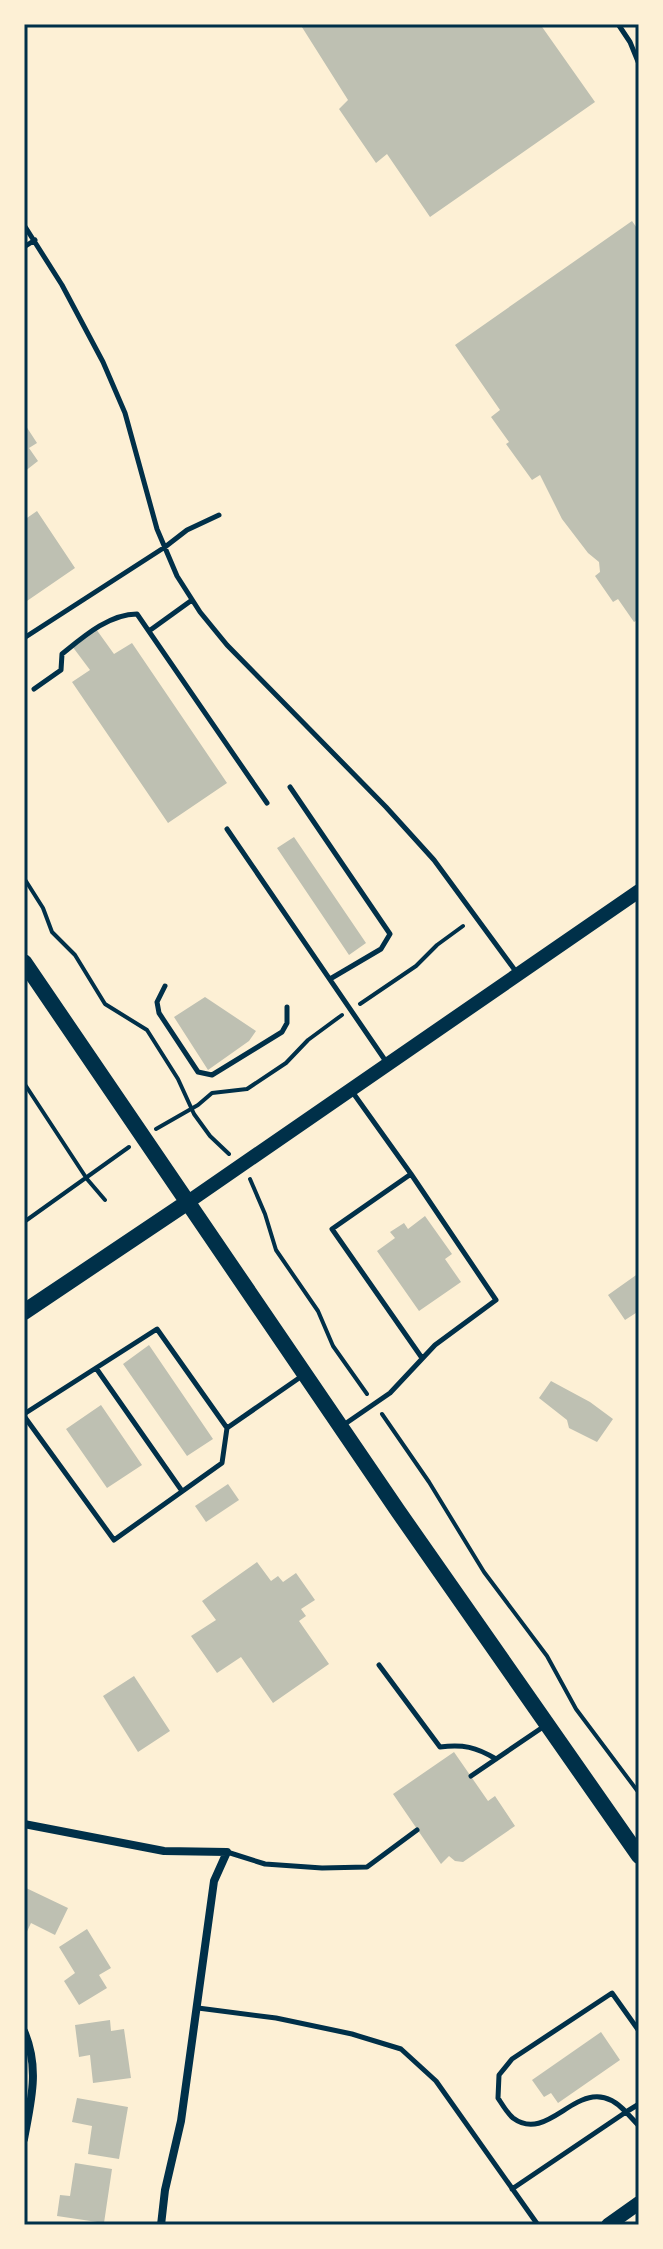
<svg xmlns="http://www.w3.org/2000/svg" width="663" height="2249" font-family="Rubik,sans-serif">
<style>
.building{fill:#bec0b2}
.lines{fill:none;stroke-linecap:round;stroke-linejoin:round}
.path{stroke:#003049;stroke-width:4}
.service{stroke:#003049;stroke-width:5}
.minor{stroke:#003049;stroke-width:8}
.tertiary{stroke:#003049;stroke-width:14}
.secondary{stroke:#003049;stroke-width:16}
.neatline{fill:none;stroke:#003049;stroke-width:3}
</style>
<rect width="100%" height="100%" fill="#fdf0d5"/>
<!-- building -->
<path class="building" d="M 300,24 L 540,24 L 595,102 L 430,217 L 387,154 L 376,163 L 339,109 L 348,100 Z
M 632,221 L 639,231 L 639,619 L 634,622 L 618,599 L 613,602 L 595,576 L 600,572 L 599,562 L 588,553 L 562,519 L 540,475 L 532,480 L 506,444 L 509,442 L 491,417 L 500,410 L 455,345 Z
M 24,423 L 37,443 L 29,448 L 38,461 L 24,472 Z
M 37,511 L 75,568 L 24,603 L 24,520 Z
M 96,629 L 114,654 L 132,643 L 227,783 L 168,823 L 72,682 L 90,670 L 72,646 Z
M 294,837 L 366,943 L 349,955 L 277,848 Z
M 205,997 L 256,1031 L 249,1041 L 208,1070 L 174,1017 Z
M 425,1216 L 452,1254 L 445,1259 L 461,1282 L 419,1311 L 377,1251 L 395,1238 L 390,1232 L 404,1223 L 408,1229 Z
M 639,1273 L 639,1311 L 625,1320 L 608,1295 Z
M 149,1345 L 213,1439 L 187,1456 L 123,1364 Z
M 551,1381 L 590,1402 L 613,1419 L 597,1442 L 569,1428 L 567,1420 L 539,1398 Z
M 101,1405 L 142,1465 L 107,1488 L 66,1429 Z
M 228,1484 L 239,1500 L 206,1522 L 195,1506 Z
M 257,1562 L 271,1581 L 278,1576 L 283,1582 L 296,1573 L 315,1600 L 301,1609 L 306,1616 L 299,1621 L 329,1664 L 273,1703 L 241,1657 L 217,1673 L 191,1636 L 216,1620 L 202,1601 Z
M 134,1676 L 170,1731 L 138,1752 L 103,1696 Z
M 454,1752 L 488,1801 L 495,1796 L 515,1826 L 463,1862 L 455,1861 L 449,1856 L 441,1864 L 393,1794 Z
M 24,1887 L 68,1908 L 55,1935 L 31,1923 L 24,1938 Z
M 87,1929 L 111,1968 L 99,1975 L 107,1988 L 79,2005 L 64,1981 L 75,1973 L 59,1947 Z
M 110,2020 L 111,2031 L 124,2029 L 131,2078 L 93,2083 L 90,2055 L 79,2057 L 75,2025 Z
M 601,2032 L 620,2060 L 558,2103 L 551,2093 L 544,2097 L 532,2080 Z
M 77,2098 L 128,2107 L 119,2159 L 88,2154 L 92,2126 L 72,2122 Z
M 75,2163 L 112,2169 L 104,2223 L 57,2216 L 60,2195 L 70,2196 Z"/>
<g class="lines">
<!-- path -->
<path class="path" d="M 24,878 L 43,908 L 52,932 L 75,955 L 105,1004 L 147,1030 L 178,1079 L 194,1114 L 210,1136 L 229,1154
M 360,1004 L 416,966 L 437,945 L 463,926
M 24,1083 L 87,1179 L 105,1200
M 156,1129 L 198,1105 L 212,1093 L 247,1089 L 286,1063 L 308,1040 L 342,1015
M 250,1179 L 265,1214 L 276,1250 L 318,1311 L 333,1346 L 367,1394
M 24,1222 L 129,1147
M 382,1414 L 429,1482 L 484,1572 L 547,1656 L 576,1709 L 639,1793"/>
<!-- service -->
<path class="service" d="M 618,24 L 630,42 L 639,64
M 24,225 L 62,285 L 103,362 L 125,413 L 157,529 L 177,576 L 200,612 L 227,645 L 386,807 L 434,860 L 517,973
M 24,247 L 35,240
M 149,631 L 192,600
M 24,638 L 165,547 L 187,530 L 219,515
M 34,689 L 61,670 L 62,654 C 83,637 109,614 137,614 L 267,803
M 290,787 L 390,934 L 381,949 L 330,979
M 227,829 L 387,1063
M 165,986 L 157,1002 L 159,1013 L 198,1072 L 212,1075 L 282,1032 L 287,1023 L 287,1007
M 351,1090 L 411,1174
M 96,1368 L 182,1491
M 24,1414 L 157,1329 L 227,1428
M 24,1416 L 114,1540 L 222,1463 L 227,1428 L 302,1376
M 342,1426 L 390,1393 L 435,1345 L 496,1300 L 411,1174 L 332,1229 L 422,1358
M 379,1665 L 440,1747 C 463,1744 476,1747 496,1759
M 471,1776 L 546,1725
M 227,1852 L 265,1864 L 322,1868 L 367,1867 L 417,1830
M 198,2008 L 276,2018 L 352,2034 L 401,2049 L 436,2081 L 538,2225
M 639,2104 L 626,2112 L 639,2126
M 512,2189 L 626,2112 C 582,2064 552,2147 513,2118 C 507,2113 502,2104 498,2098 L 499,2075 L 512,2059 L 612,1993 L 639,2031"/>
<!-- minor -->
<path class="minor" d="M 24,1824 L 164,1851 L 227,1852 L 214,1881 L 181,2121 L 165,2190 L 161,2225
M 24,2031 C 40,2068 31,2101 24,2139"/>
<!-- tertiary -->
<path class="tertiary" d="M 188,1202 L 639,891
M 608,2225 L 639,2203"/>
<!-- secondary -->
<path class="secondary" d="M 24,962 L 398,1511 L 639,1856
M 24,1312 L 188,1202"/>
</g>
<!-- border -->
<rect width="663" height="2249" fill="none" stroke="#fdf0d5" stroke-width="52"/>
<rect x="26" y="26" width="611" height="2197" class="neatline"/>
</svg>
